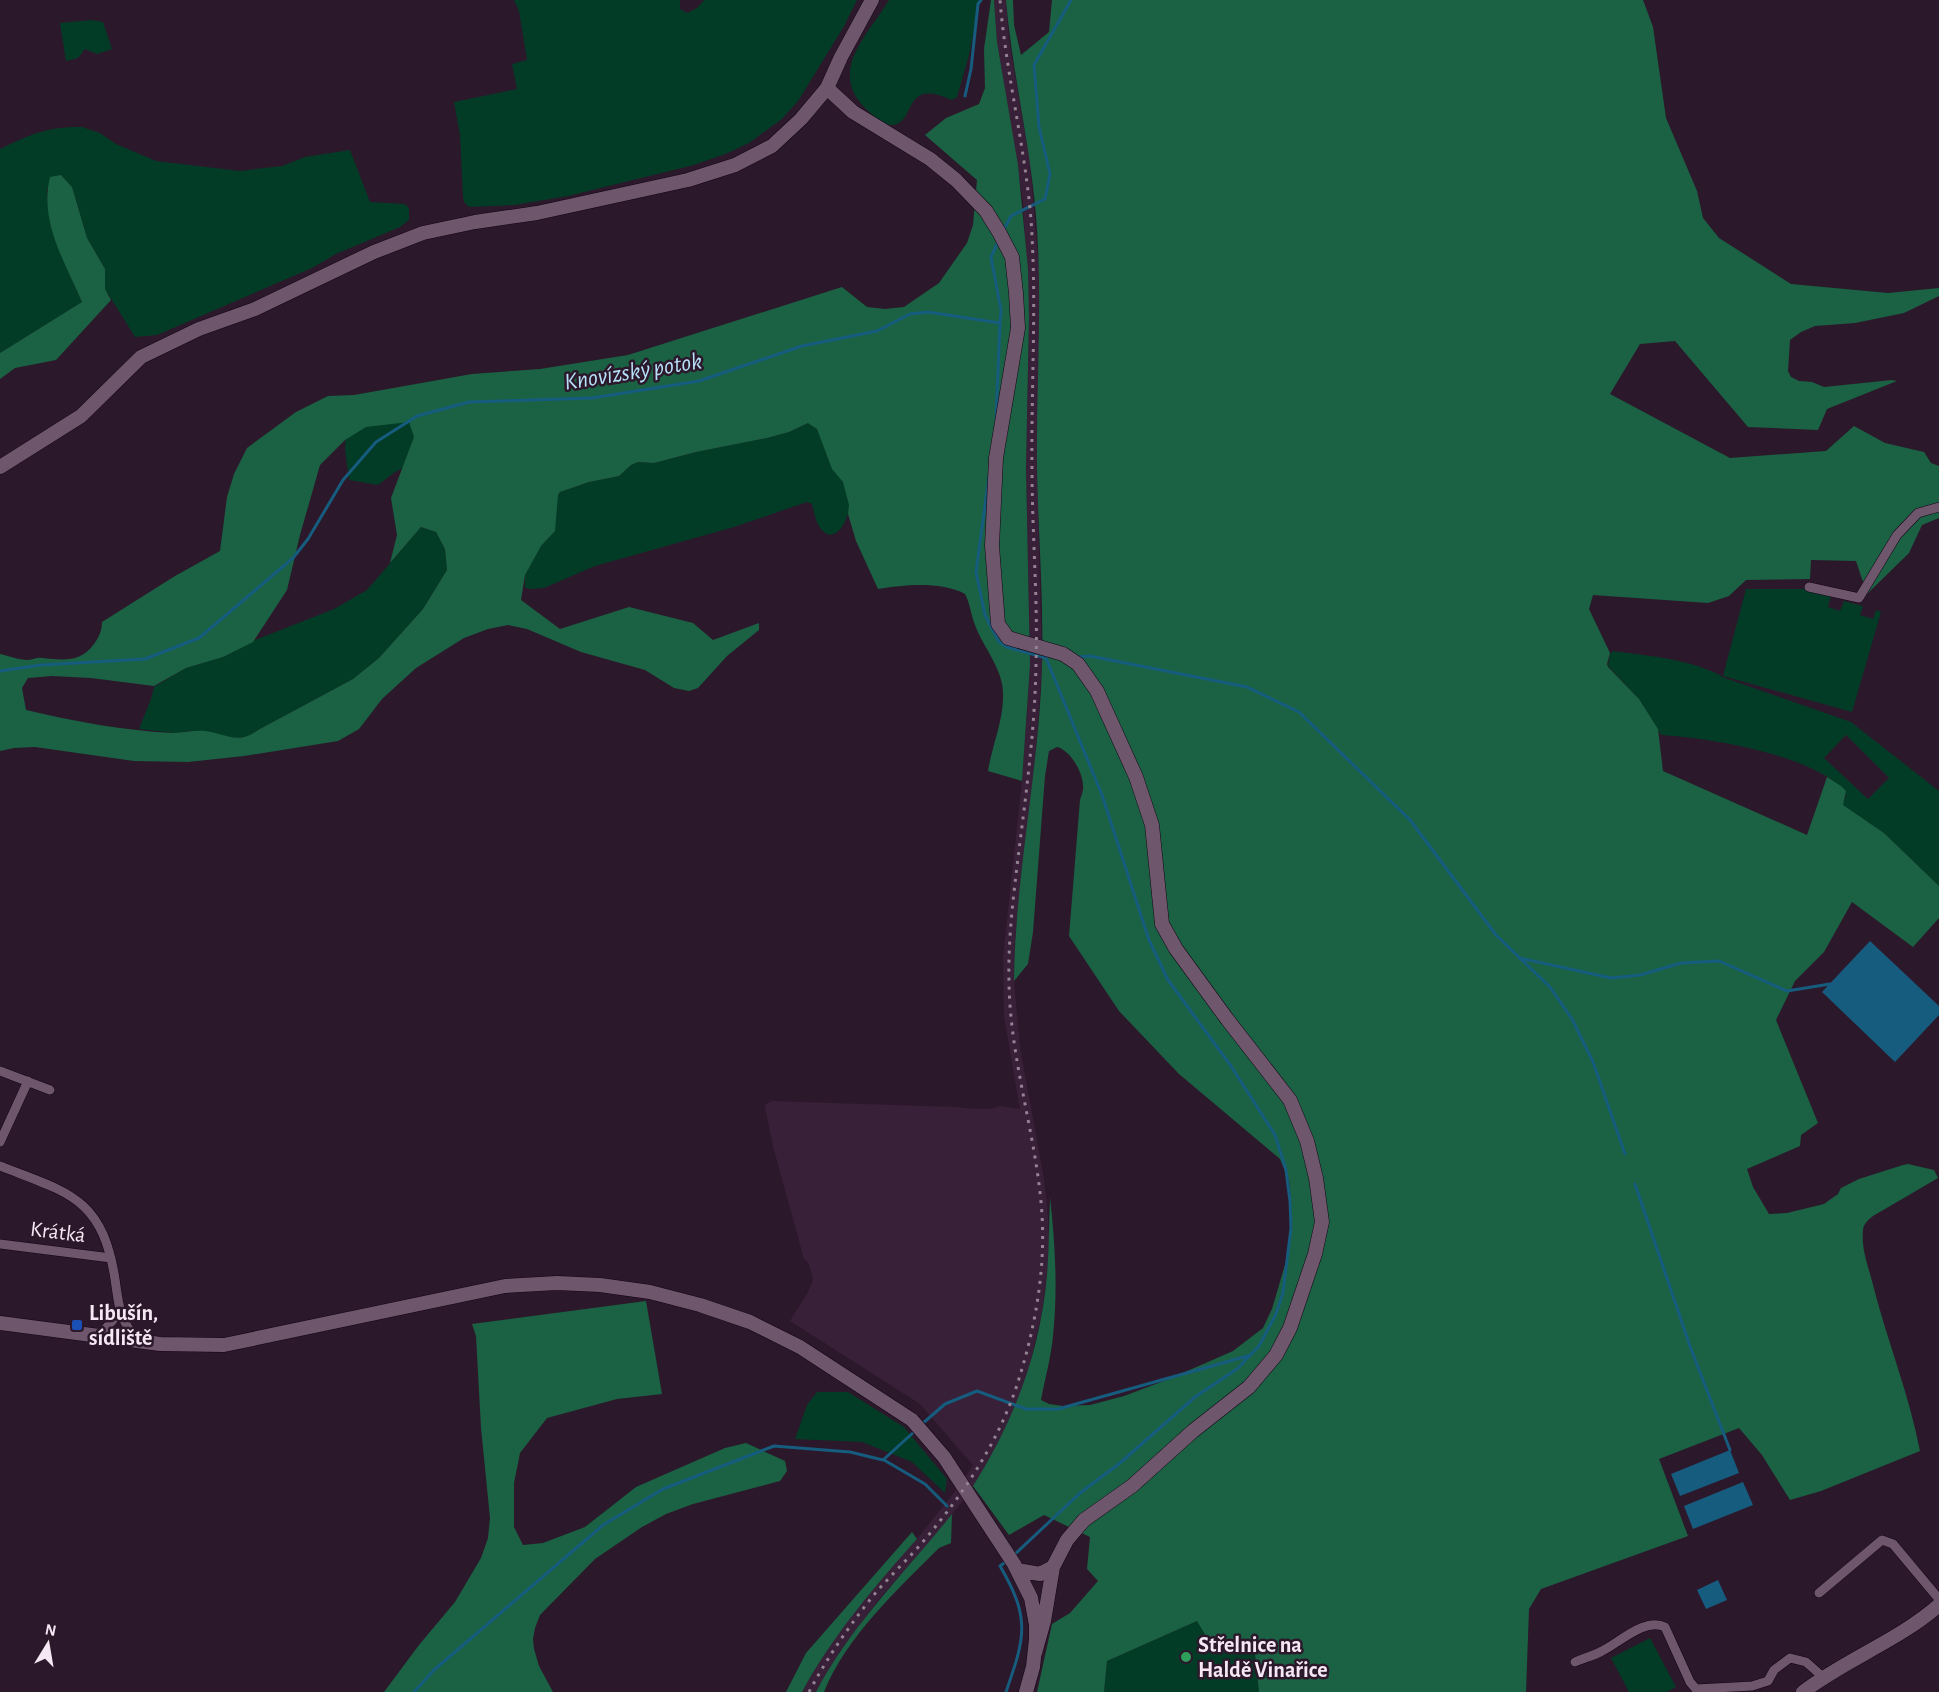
<svg xmlns="http://www.w3.org/2000/svg" width="1939" height="1692" font-family="'Alegreya Sans',sans-serif">
<style>
.built{fill:#382038}
.green{fill:#033c26;fill-rule:evenodd}
.forest{fill:#1a6243;fill-rule:evenodd}
.water{fill:#165c7e}
.lines{fill:none;stroke-linecap:round;stroke-linejoin:round}
.stream{stroke:#165c7e;stroke-width:3}
.street-casing{stroke:#130413;stroke-width:10}
.secondary-casing{stroke:#130413;stroke-width:15}
.street{stroke:#6e576d;stroke-width:9}
.secondary{stroke:#6e576d;stroke-width:14}
.rail{stroke:#948393;stroke-width:3;stroke-dasharray:3 6;stroke-linecap:butt}
.transit-dot{fill:#1a4fb4;stroke:#2c182b;stroke-width:2}
.leisure-dot{fill:#2e9e5b;stroke:#2c182b;stroke-width:2}
.labels{text-anchor:middle;stroke-width:5;stroke-linejoin:round;paint-order:stroke}
.street-label{font-size:22px;fill:#f5e7f4;stroke:#2c182b}
.poi-label{font-size:22px;font-weight:bold;fill:#f5e7f4;stroke:#2c182b;text-anchor:start}
.water-label{font-size:24px;font-style:italic;fill:#b7e0f9;stroke:#2c182b}
</style>
<rect width="100%" height="100%" fill="#2c182b"/>
<!-- built -->
<path class="built" d="M 994,0 L 1006,0 L 1009,40 L 1030,163 L 1039,269 L 1041,317 L 1037,466 L 1042,665 L 1034,782 L 1016,928 L 1014,981 L 1020,1047 L 1043,1173 L 1047,1203 L 1049,1236 L 1047,1275 L 1041,1317 L 1029,1367 L 1013,1413 L 993,1454 L 970,1492 L 952,1514 L 926,1547 L 879,1599 L 840,1651 L 816,1692 L 802,1692 L 830,1644 L 870,1591 L 917,1539 L 960,1485 L 973,1465 L 920,1404 L 790,1321 L 808,1292 L 813,1280 L 812,1274 L 808,1262 L 804,1259 L 774,1150 L 765,1108 L 766,1104 L 772,1101 L 954,1107 L 977,1109 L 991,1109 L 1000,1106 L 1020,1109 L 1004,1016 L 1003,957 L 1022,781 L 1030,665 L 1026,466 L 1029,317 L 1023,201 L 997,42 Z"/>
<!-- green -->
<path class="green" d="M 514,0 L 680,0 L 680,9 L 687,13 L 697,8 L 704,0 L 857,0 L 843,28 L 798,101 L 782,119 L 749,143 L 728,153 L 694,165 L 568,196 L 514,205 L 469,207 L 464,202 L 463,196 L 460,135 L 454,102 L 517,89 L 512,64 L 527,60 L 519,11 Z
M 889,0 L 980,0 L 969,55 L 957,97 L 952,100 C 902,77 917,121 893,125 C 883,126 873,115 866,109 C 827,71 868,35 889,0 Z
M 91,20 L 103,22 L 112,49 L 97,54 L 85,49 L 78,58 L 66,61 L 60,23 Z
M 82,127 L 100,133 L 116,144 L 156,161 L 240,171 L 282,166 L 305,157 L 350,150 L 370,202 L 405,204 L 409,208 L 409,220 L 400,227 L 336,254 L 312,268 L 157,335 L 135,337 L 105,289 L 105,269 L 87,238 L 72,187 L 61,175 L 47,189 C 48,234 65,262 82,302 L 0,353 L 0,149 C 29,135 48,126 82,127 Z
M 375,407 L 475,433 L 395,472 L 378,485 L 349,480 L 345,449 L 346,434 Z
M 808,423 C 821,427 824,446 828,458 C 831,467 836,471 841,478 C 845,485 848,497 849,505 C 850,517 836,546 822,530 C 816,524 814,512 812,504 L 807,502 L 734,527 L 595,566 L 544,588 L 529,589 L 525,587 L 525,575 L 534,557 L 541,546 L 554,532 L 557,497 L 560,492 L 589,482 L 619,476 L 631,465 L 638,462 L 654,463 L 696,452 L 767,438 L 789,432 Z
M 421,527 L 436,532 L 445,549 L 447,570 L 423,609 L 379,658 L 353,679 L 258,730 L 248,737 L 236,738 L 192,731 L 174,733 L 139,729 L 151,699 L 154,687 L 186,668 L 223,657 L 253,641 L 334,609 L 367,590 Z
M 1746,589 L 1809,589 L 1831,596 L 1828,607 L 1840,611 L 1844,601 L 1863,606 L 1860,615 L 1873,619 L 1876,610 L 1881,612 L 1852,712 L 1723,676 Z
M 1613,651 C 1650,656 1692,659 1725,678 L 1851,722 L 1939,791 L 1939,886 L 1884,833 L 1842,805 L 1846,795 C 1824,756 1704,737 1661,735 L 1639,699 L 1608,666 L 1610,654 ZM 1846,735 L 1889,778 L 1868,799 L 1824,758 Z
M 817,1392 L 848,1392 L 904,1427 L 947,1479 L 945,1493 L 912,1462 L 862,1442 L 795,1439 L 807,1405 Z
M 1197,1621 L 1254,1644 L 1259,1692 L 1104,1692 L 1107,1661 Z
M 1650,1638 L 1676,1687 L 1667,1692 L 1629,1692 L 1611,1658 Z"/>
<!-- forest -->
<path class="forest" d="M 991,0 L 994,0 L 997,42 L 1018,165 L 1028,269 L 1029,317 L 1026,467 L 1030,665 L 1022,781 L 988,771 C 992,745 1004,720 1003,693 C 1003,669 983,647 975,625 C 971,615 970,603 965,594 C 941,581 904,585 878,589 L 856,541 L 848,514 L 849,505 L 843,482 L 832,469 L 817,429 L 808,423 L 789,432 L 767,438 L 696,452 L 654,463 L 638,462 L 631,465 L 619,476 L 589,482 L 560,492 L 558,495 L 555,531 L 541,546 L 525,575 L 521,600 L 560,629 L 629,607 L 693,623 L 713,640 L 759,623 L 759,630 L 727,656 L 698,688 L 689,691 L 674,688 L 645,670 L 581,652 L 527,629 L 508,625 L 488,629 L 464,638 L 416,668 L 382,699 L 359,729 L 338,741 L 244,756 L 188,762 L 134,761 L 35,747 L 14,748 L 0,751 L 0,654 C 9,656 19,660 28,660 C 33,660 37,657 42,658 C 63,660 80,663 94,644 C 99,637 102,631 102,622 L 175,576 L 220,551 L 227,497 L 234,474 L 247,448 L 296,412 L 328,396 L 354,395 L 472,374 L 540,369 L 628,355 L 842,287 L 867,307 L 885,309 L 904,307 L 939,283 L 967,243 L 973,225 L 977,180 L 925,135 L 946,118 L 979,104 L 985,88 L 984,49 ZM 409,422 L 414,437 L 391,498 L 397,535 L 390,563 L 421,527 L 436,532 L 445,549 L 447,570 L 423,609 L 379,658 L 353,679 L 258,730 C 238,745 227,734 205,731 C 195,730 183,733 173,733 C 126,731 72,721 26,710 L 22,688 L 28,678 L 52,676 L 91,678 L 154,686 L 186,668 L 223,657 L 253,642 L 287,590 L 300,535 L 320,465 L 345,440 L 366,427 Z
M 1006,0 L 1013,0 L 1014,25 L 1021,55 L 1049,32 L 1052,0 L 1643,0 L 1653,27 L 1666,118 L 1697,191 L 1703,218 L 1719,238 L 1791,284 L 1888,293 L 1939,288 L 1939,296 L 1904,313 L 1855,323 L 1815,326 L 1801,332 L 1790,340 L 1788,371 L 1791,377 L 1799,381 L 1812,382 L 1824,387 L 1892,380 L 1897,381 L 1827,409 L 1818,430 L 1748,427 L 1675,341 L 1640,344 L 1610,394 L 1730,458 L 1826,451 L 1854,426 L 1885,443 L 1924,452 L 1931,463 L 1939,466 L 1939,518 L 1922,525 L 1909,553 L 1867,594 L 1856,561 L 1811,560 L 1810,579 L 1746,580 L 1729,596 L 1708,603 L 1593,595 L 1589,609 L 1610,653 L 1607,664 L 1608,667 L 1639,699 L 1658,729 L 1663,771 L 1807,835 L 1827,777 L 1841,786 L 1846,791 L 1843,805 L 1884,833 L 1939,886 L 1939,918 L 1913,947 L 1852,902 L 1824,952 L 1795,981 L 1776,1020 L 1818,1123 L 1801,1135 L 1800,1146 L 1747,1169 L 1753,1187 L 1769,1214 L 1787,1213 L 1824,1204 L 1838,1194 L 1841,1188 L 1859,1179 L 1903,1165 L 1908,1164 L 1934,1170 L 1938,1178 L 1873,1216 C 1868,1220 1863,1224 1863,1231 C 1861,1247 1868,1266 1872,1281 C 1886,1338 1909,1393 1920,1451 L 1821,1491 L 1790,1500 L 1762,1455 L 1739,1428 L 1659,1459 L 1688,1536 L 1541,1589 L 1529,1609 L 1526,1692 L 1259,1692 L 1254,1644 L 1216,1653 L 1197,1621 L 1107,1661 L 1104,1692 L 1037,1692 L 1052,1624 L 1070,1613 L 1098,1581 L 1087,1569 L 1090,1537 L 1044,1515 L 1009,1535 L 973,1486 C 1014,1421 1040,1353 1047,1275 C 1049,1249 1049,1223 1050,1197 C 1055,1243 1058,1289 1053,1336 C 1051,1357 1045,1379 1041,1400 L 1049,1404 L 1063,1406 L 1090,1405 L 1124,1396 L 1169,1379 L 1233,1351 L 1263,1328 L 1272,1309 L 1287,1258 L 1291,1230 L 1291,1199 L 1289,1180 L 1280,1159 L 1179,1074 L 1119,1011 L 1069,936 L 1080,800 C 1081,796 1084,790 1083,786 C 1083,772 1070,750 1057,747 L 1049,751 L 1045,776 L 1033,932 L 1028,964 L 1014,981 C 1015,876 1039,771 1042,666 C 1044,600 1038,534 1037,468 C 1036,384 1043,300 1036,216 C 1030,143 1012,72 1006,0 Z
M 61,175 L 72,187 L 87,238 L 105,269 L 105,289 L 111,300 L 56,360 L 15,368 L 0,379 L 0,353 L 82,302 C 65,262 39,222 50,177 Z
M 646,1301 L 662,1394 L 617,1399 L 547,1418 L 520,1453 L 514,1483 L 514,1527 L 523,1545 L 543,1543 L 585,1527 L 636,1487 L 725,1448 L 746,1443 L 785,1461 L 787,1471 L 780,1481 L 693,1504 L 666,1514 L 642,1527 L 595,1559 L 540,1615 L 535,1628 L 533,1639 L 534,1649 L 539,1666 L 553,1692 L 384,1692 L 419,1645 L 455,1602 L 481,1558 L 488,1538 L 490,1518 L 481,1428 L 476,1336 L 472,1324 Z
M 952,1514 L 951,1543 L 939,1548 C 898,1589 846,1637 824,1692 L 816,1692 C 851,1625 905,1573 952,1514 Z
M 912,1532 L 917,1539 C 874,1587 833,1635 802,1692 L 786,1692 L 806,1653 Z"/>
<!-- water -->
<path class="water" d="M 1870,941 L 1939,1006 L 1939,1015 L 1895,1062 L 1822,992 Z
M 1730,1450 L 1739,1473 L 1680,1496 L 1671,1474 Z
M 1743,1482 L 1753,1505 L 1693,1529 L 1684,1506 Z
M 1718,1580 L 1727,1600 L 1706,1609 L 1697,1590 Z"/>
<g class="lines">
<!-- stream -->
<path class="stream" d="M 965,96 L 971,69 L 978,4 L 981,0
M 1003,231 L 1011,216 L 1045,199 L 1050,174 L 1039,127 L 1034,65 L 1071,0
M 996,419 L 1000,323
M 989,476 L 976,572 L 985,615 L 999,642 L 1007,647 L 1046,658 L 1102,795 L 1149,940 L 1168,980 L 1231,1066 L 1275,1135 L 1286,1170 L 1290,1201 L 1291,1228 L 1283,1293 L 1275,1316 L 1259,1346 L 1237,1369 L 1195,1397 L 1120,1463 L 1080,1493 L 1014,1555
M 1077,657 L 1090,656 L 1247,687 L 1299,712 L 1410,820 L 1496,935 L 1550,987 L 1572,1019 L 1593,1062 L 1625,1154
M 0,671 L 41,665 L 145,659 L 199,638 L 293,558 L 308,539 L 343,480 L 376,442 L 417,416 L 469,402 L 592,398 L 699,381 L 802,346 L 877,331 L 910,314 L 928,312 L 1000,323 L 1001,310 L 991,257 L 998,242
M 1519,958 L 1611,978 L 1640,975 L 1681,963 L 1719,961 L 1787,991 L 1830,984
M 1635,1184 L 1691,1349 L 1730,1450
M 922,1424 L 945,1404 L 977,1391 L 1026,1409 L 1058,1409 L 1251,1355
M 884,1460 L 925,1484 L 947,1506
M 414,1692 L 434,1670 L 603,1525 L 663,1489 L 774,1446 L 850,1452 L 883,1460 L 915,1431
M 1006,1692 C 1025,1637 1031,1619 1000,1566 L 1007,1561"/>
<defs>
<path id="street" d="M 1809,587 L 1859,598 L 1897,535 L 1918,513 L 1939,507
M 0,1071 L 50,1090
M 0,1142 L 28,1081
M 0,1166 C 69,1193 102,1197 115,1279 C 119,1307 119,1319 138,1341
M 0,1244 L 111,1258
M 99,1336 L 120,1312
M 1819,1593 L 1882,1540 L 1893,1544 L 1939,1599
M 1575,1662 C 1584,1658 1593,1656 1602,1651 C 1619,1643 1645,1617 1665,1627 L 1690,1682 L 1696,1689 L 1752,1686 L 1768,1681 L 1774,1670 L 1790,1658 L 1806,1662 L 1824,1678"/>
<path id="secondary" d="M 827,88 L 853,112 L 930,159 L 956,180 L 986,211 L 999,232 L 1012,257 L 1016,293 L 1018,328 L 996,458 L 992,546 L 998,624 L 1008,638 L 1063,654 L 1078,664 L 1097,691 L 1136,777 L 1152,825 L 1162,924 L 1176,949 L 1227,1019 L 1290,1100 L 1307,1141 L 1316,1178 L 1322,1222 L 1315,1254 L 1290,1328 L 1276,1355 L 1249,1387 L 1193,1431 L 1132,1486 L 1084,1520 L 1067,1540 L 1053,1567 L 1044,1621 L 1035,1653
M 0,467 L 81,416 L 141,357 L 199,329 L 255,309 L 374,252 L 423,233 L 475,222 L 537,213 L 688,180 L 735,165 L 772,146 L 801,119 L 827,88 L 841,57 L 872,0
M 0,1323 L 160,1344 L 224,1345 L 505,1286 L 557,1283 L 600,1285 L 650,1292 L 700,1305 L 750,1322 L 800,1347 L 912,1420 L 944,1457 L 1014,1564 L 1031,1598 L 1036,1625 L 1036,1639 L 1033,1667 L 1026,1692
M 1017,1570 L 1040,1574 L 1053,1567
M 1803,1692 C 1846,1659 1898,1641 1939,1605"/>
</defs>
<!-- street casing -->
<use href="#street" class="street-casing"/>
<!-- secondary casing -->
<use href="#secondary" class="secondary-casing"/>
<!-- street -->
<use href="#street" class="street"/>
<!-- secondary -->
<use href="#secondary" class="secondary"/>
<!-- rail -->
<path class="rail" d="M 809,1692 C 827,1658 849,1626 873,1596 C 888,1578 905,1562 921,1544 C 962,1496 997,1445 1017,1385 C 1036,1326 1047,1264 1041,1202 C 1034,1128 1010,1057 1009,982 C 1008,941 1013,899 1018,858 C 1026,794 1035,729 1036,664 C 1038,599 1032,533 1032,468 C 1031,385 1037,303 1031,220 C 1025,146 1006,74 1000,0"/>
</g>
<!-- markers -->
<rect class="transit-dot" x="71" y="1319" width="12" height="12" rx="3"/>
<circle class="leisure-dot" cx="1186" cy="1657" r="6"/>
<g class="labels">
<!-- street labels -->
<g class="street-label">
<text transform="translate(58 1231) rotate(7)" y="8">Krátká</text>
</g>
<!-- poi labels -->
<g class="poi-label">
<text x="89" y="1320">Libušín,<tspan x="89" dy="25">sídliště</tspan></text>
<text x="1198" y="1652">Střelnice na<tspan x="1198" dy="25">Haldě Vinařice</tspan></text>
</g>
<!-- water labels -->
<g class="water-label">
<text transform="translate(633 371) rotate(-9)" y="8">Knovízský potok</text>
</g>
</g>
<!-- north arrow -->
<g transform="translate(48 1644) rotate(11)" stroke="#2c182b" stroke-width="4.5" paint-order="stroke">
<path d="M0-4.5L10 22L0 15L-10 22Z" fill="#f5e7f4"/>
<text y="-9" font-size="16" font-weight="bold" text-anchor="middle" fill="#f5e7f4">N</text>
</g>
</svg>
